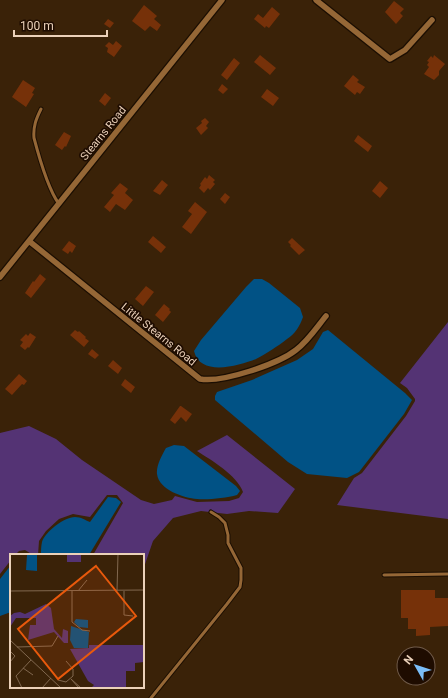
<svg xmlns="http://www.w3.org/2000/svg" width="448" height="698" font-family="Roboto,sans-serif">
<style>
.green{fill:#543374}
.water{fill:#015285}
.building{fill:#763109}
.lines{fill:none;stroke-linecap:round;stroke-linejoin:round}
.lane-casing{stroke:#1b0e02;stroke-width:5}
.street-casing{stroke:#1b0e02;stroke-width:8}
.lane{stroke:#956736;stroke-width:3}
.street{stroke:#956736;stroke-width:5.5}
.labels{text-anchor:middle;stroke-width:3.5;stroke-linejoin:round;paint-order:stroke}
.street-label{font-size:11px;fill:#ebd1b9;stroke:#1e0c00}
.inset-road{fill:none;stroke:#81684f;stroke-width:1}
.view{fill:#e8590c;fill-opacity:0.15;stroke:#e8590c;stroke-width:2}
.inset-edge{fill:none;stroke:#ebd1b9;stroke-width:2}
</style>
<rect width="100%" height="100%" fill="#3a2208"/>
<!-- green -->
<path class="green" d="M 448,322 L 448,519 L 337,505 L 354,478 L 362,473 L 406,416 L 415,401 L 415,399 L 407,388 L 400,383 Z
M 29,426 L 56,439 L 82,460 L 141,500 L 154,504 L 172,500 L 175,496 L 197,502 L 229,501 L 239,498 L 243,492 C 237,475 211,460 197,451 L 227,435 L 295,489 L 278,513 L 249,511 L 227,514 L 201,511 L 173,518 L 153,541 L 143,570 L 143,555 L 93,555 L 123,503 L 117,495 L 107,495 L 90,517 L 73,514 L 59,519 L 46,531 L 39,541 L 38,555 L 33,555 L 25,550 L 19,551 L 15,555 L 11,555 L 11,560 L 0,574 L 0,433 Z"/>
<!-- water -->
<path class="water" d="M 254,279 L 262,279 L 269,283 L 300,308 L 303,317 C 300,326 295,334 287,339 C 278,346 266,354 256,359 C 238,366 200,377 194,351 L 201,340 L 246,287 Z
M 328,330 L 405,393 L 412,400 L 404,414 L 359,472 L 347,478 L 307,474 L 288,462 L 215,400 L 215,396 L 217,392 L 252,380 L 297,360 L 313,349 L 323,332 Z
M 174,445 L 184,446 L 236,486 L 240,491 L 237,495 C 226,498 208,500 197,499 C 184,498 159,490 157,474 C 156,466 162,455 166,448 Z
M 108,497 L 116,498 L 121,502 L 89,555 L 41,555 C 41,551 41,546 42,542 C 45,532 64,517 75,517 C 81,517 85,520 90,522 Z
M 11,565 L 11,612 L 0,616 L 0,579 Z"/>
<!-- building -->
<path class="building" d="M 394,1 L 404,9 L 400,13 L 403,16 L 396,24 L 385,12 Z
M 144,5 L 157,16 L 154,19 L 161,25 L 157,31 L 150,26 L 145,31 L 132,21 Z
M 272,7 L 280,14 L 269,28 L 266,26 L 265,28 L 254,19 L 258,14 L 263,18 Z
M 108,19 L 114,23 L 110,28 L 104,24 Z
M 116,41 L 122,46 L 114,57 L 107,52 L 108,48 L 105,46 L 109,42 L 113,45 Z
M 260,55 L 276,68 L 270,75 L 254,62 Z
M 434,55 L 445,64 L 439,71 L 439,75 L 434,80 L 424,74 L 429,67 L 427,65 L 429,62 L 427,61 L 431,56 L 433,58 Z
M 234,58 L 240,63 L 227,80 L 221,75 Z
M 353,75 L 359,80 L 357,82 L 365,87 L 360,94 L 357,92 L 355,95 L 344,86 Z
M 23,80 L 35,88 L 32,93 L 34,94 L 26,107 L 12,97 Z
M 222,84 L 228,89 L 223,94 L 218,90 Z
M 267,89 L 279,98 L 273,106 L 261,97 Z
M 105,93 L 111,98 L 105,106 L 99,101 Z
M 205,118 L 209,122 L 206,126 L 208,128 L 201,135 L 196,128 L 202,123 L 201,121 Z
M 64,132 L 71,136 L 66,147 L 65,146 L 62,150 L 55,145 Z
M 358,135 L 372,146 L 368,152 L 354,141 Z
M 209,175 L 215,180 L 213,182 L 215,184 L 210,190 L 208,188 L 204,193 L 199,188 L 201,185 L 200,184 L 205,177 L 207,179 Z
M 162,180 L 168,185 L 160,195 L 153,191 Z
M 380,181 L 388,188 L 380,198 L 372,191 Z
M 120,183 L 128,189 L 125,193 L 133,200 L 125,210 L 116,204 L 110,212 L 104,207 L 114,195 L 111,193 Z
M 225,193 L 230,197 L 225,204 L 220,199 Z
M 195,202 L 207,212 L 191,234 L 182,227 L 192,214 L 188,211 Z
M 153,236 L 166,247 L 161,253 L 148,242 Z
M 292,238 L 305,250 L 299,255 L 290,246 L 291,245 L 288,242 Z
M 69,241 L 76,246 L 72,253 L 70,251 L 68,254 L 62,250 Z
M 40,274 L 46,279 L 31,298 L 25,293 L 33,281 L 34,282 Z
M 146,286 L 154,292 L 143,306 L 135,299 Z
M 164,304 L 170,309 L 169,310 L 171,312 L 163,322 L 155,315 Z
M 75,330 L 78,332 L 79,331 L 86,337 L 85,338 L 89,341 L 84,347 L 70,335 Z
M 30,333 L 36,337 L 29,348 L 28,347 L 25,350 L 20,346 L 23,342 L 20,340 L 26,334 L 28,336 Z
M 92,349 L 99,355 L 95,359 L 88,354 Z
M 113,360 L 122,368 L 118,374 L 108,366 Z
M 19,374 L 27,381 L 24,385 L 22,384 L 12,395 L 5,389 Z
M 125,379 L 135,387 L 131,393 L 121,385 Z
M 180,406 L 181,406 L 192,414 L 186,422 L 181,417 L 175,424 L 170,420 Z
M 401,590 L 435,590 L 435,598 L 448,598 L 448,626 L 430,627 L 430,635 L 416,636 L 416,629 L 408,629 L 408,618 L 401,618 Z"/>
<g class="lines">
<defs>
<path id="lane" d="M 41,109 C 36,119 33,127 34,138 C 39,157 48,189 59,204
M 384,575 L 448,574
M 151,698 L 227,604 L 240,587 L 241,580 L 241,568 L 228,543 L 228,535 L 225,523 L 219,517 L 211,512"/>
<path id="street" d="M 316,0 L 390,59 L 405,50 L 432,20
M 29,241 L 200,379 C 222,383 278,364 296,350 C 308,341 317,327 326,316
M 0,277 L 222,0"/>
</defs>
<!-- lane casing -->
<use href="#lane" class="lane-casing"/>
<!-- street casing -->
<use href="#street" class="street-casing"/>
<!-- lane -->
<use href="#lane" class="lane"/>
<!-- street -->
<use href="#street" class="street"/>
</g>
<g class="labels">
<!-- street labels -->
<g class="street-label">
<text transform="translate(103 133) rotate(-51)" y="4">Stearns Road</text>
<text transform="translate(159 334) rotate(39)" y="4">Little Stearns Road</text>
</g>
</g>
<!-- overview -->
<g transform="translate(10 554)">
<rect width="134" height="134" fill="#3a2208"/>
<path d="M 57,0 L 71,0 L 71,8 L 57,8 ZM 36,50 L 41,54 L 44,75 L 52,84 L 53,75 L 58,77 L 58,89 L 54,89 L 44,78 L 18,86 L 20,71 L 26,71 L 26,64 L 6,64 L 0,73 L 0,62 L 4,59 L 10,58 L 15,60 ZM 79,91 L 134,91 L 134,108 L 125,109 L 125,117 L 116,117 L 116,133 L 81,134 L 84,131 L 78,127 L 60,95 L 79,94 Z" fill="#543374"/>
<path d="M 12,0 L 27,0 L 27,17 L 16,16 L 17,1 ZM 66,65 L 78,66 L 78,74 L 69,73 L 64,68 ZM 61,72 L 79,78 L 78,94 L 64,94 L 60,86 Z" fill="#015285"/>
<path class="inset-road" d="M 134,36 L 134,52M 0,37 L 134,36M 62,37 L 62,68 L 72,76 L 80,77M 68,37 L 77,26M 107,37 L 108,0M 114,37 L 114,61 L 123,62M 0,86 L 51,134M 7,93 L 42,92 L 48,82M 0,97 L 5,102 L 0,108M 13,114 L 23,121M 48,126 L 56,128 L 63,122 L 63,115 L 56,107M 12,134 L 6,122 L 21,106M 32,134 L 41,124M 69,134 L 61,125 L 71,134"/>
<path class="view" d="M 86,12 L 126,62 L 48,125 L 8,75 Z"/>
<rect width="134" height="134" class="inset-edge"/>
</g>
<!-- north arrow -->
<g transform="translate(416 666) rotate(309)"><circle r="19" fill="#1e0c00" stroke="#705b4a"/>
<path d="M0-3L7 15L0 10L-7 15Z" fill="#7bbef8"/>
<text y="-6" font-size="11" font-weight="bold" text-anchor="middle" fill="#ebd1b9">N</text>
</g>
<!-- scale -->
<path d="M14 30v6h93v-6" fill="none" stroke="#ebd1b9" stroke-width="2"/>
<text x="20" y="30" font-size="12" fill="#ebd1b9" stroke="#1e0c00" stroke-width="3" paint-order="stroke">100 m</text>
</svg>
